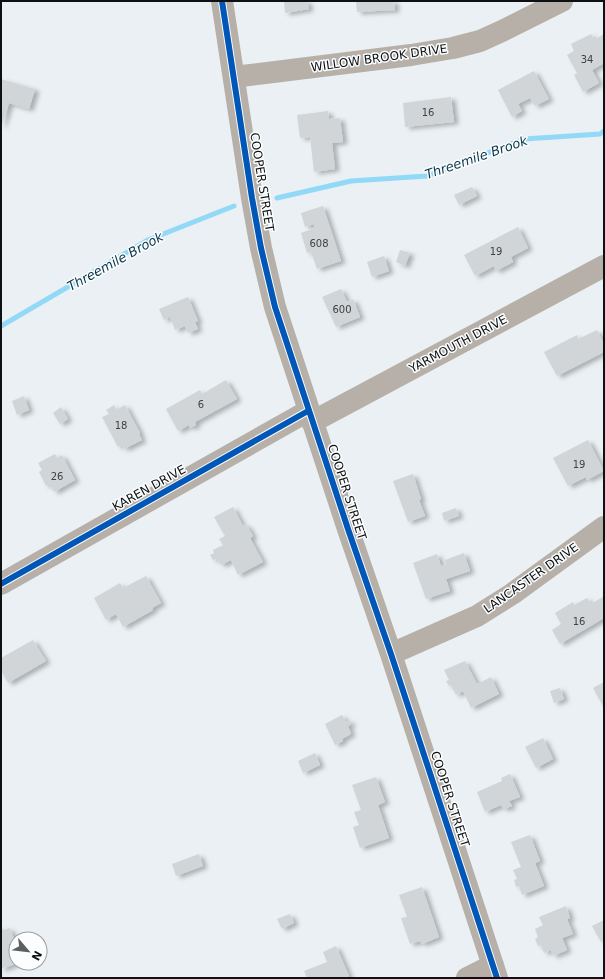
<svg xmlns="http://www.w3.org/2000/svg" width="605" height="979" font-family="'DejaVu Sans',sans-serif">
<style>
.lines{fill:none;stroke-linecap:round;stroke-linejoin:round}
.stream{stroke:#92d8f7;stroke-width:5}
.building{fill:#d1d5d8;filter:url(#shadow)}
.minor{stroke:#b7b0a8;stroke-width:22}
.cycleway-casing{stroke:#fbfdfe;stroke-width:8}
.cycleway{stroke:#0057b8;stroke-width:6}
.labels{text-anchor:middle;stroke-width:3;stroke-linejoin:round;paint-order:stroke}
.number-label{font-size:10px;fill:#3e4244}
.street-label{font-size:12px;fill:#0d1113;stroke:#fbfdfe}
.water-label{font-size:13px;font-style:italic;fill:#0b3749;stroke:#fbfdfe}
</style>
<defs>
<filter id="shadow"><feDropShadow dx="4.5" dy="2.5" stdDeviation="2" flood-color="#0004"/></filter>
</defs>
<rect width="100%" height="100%" fill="#eaf0f3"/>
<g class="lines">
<!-- stream -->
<path class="stream" d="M 277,198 L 351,181 L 427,176 L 524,139 L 600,134 L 604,131
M 1,326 L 148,240 L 234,206"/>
</g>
<!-- building -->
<path class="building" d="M 284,1 L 307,1 L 309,9 L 285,13 Z
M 356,1 L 394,1 L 395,10 L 357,12 Z
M 591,34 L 594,40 L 604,34 L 604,63 L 592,70 L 599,83 L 583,92 L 574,75 L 577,73 L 567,55 L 574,51 L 571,44 Z
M 534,71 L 549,99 L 535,106 L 530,98 L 518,104 L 522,111 L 512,117 L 498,90 Z
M 1,79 L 35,89 L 29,109 L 9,103 L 1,128 Z
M 451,97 L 454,122 L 405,127 L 403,103 Z
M 328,111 L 329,119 L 340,118 L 343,142 L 332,143 L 335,169 L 314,172 L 310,137 L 300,138 L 297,115 Z
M 472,187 L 477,196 L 459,205 L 454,195 Z
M 323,206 L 341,261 L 317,269 L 311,252 L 307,253 L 301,233 L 315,228 L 314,224 L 305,227 L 301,213 Z
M 518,227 L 528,248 L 511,257 L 513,262 L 496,271 L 494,266 L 475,276 L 464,255 Z
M 400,250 L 410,253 L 405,266 L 396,262 Z
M 384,256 L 389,271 L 372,277 L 367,262 Z
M 341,289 L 347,302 L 353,299 L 360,317 L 336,327 L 322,297 Z
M 188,297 L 198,321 L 195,322 L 198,329 L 188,333 L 185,326 L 175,330 L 170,317 L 164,320 L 159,309 Z
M 597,330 L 604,344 L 604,352 L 557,376 L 544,352 L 577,335 L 578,339 Z
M 226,380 L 237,399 L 195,422 L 196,425 L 190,428 L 189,425 L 178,431 L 166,409 L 200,390 L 202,394 Z
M 24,396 L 29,410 L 17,415 L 12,401 Z
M 114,405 L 116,410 L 125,405 L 140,433 L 139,434 L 142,440 L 124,449 L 122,444 L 118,447 L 102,417 L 109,414 L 106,410 Z
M 61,407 L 68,419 L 60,424 L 53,413 Z
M 588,440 L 604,471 L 587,480 L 586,477 L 568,486 L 553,458 Z
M 55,454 L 57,458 L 62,455 L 75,480 L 54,492 L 50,484 L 46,486 L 39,472 L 42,470 L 38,463 Z
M 413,474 L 421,499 L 419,500 L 425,516 L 408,522 L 393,481 Z
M 233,507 L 243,526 L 246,524 L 253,536 L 250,538 L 263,562 L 238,575 L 231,560 L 221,565 L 217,559 L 213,560 L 210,555 L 214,553 L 213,550 L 223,545 L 219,539 L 225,536 L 214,517 Z
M 456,508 L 459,516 L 444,521 L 442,513 Z
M 464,553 L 470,571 L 446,579 L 450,591 L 426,599 L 413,563 L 437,554 L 441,566 L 446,564 L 445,560 Z
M 146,576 L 161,603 L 152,608 L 153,610 L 123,627 L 116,614 L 106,620 L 94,598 L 120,583 L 123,588 Z
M 604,596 L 604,618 L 560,644 L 552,630 L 561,624 L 555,613 L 573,602 L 574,605 L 587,598 L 591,604 Z
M 33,640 L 46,661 L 8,683 L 1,671 L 1,658 Z
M 465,661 L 477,684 L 491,677 L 499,694 L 471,708 L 463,691 L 456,695 L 451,685 L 449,686 L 446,681 L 449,680 L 444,670 Z
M 604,682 L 604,708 L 593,688 Z
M 560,688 L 564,699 L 554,703 L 550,691 Z
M 342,715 L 346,722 L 350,720 L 351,724 L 348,726 L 351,734 L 342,739 L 343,741 L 335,745 L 325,724 Z
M 543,738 L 553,759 L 536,768 L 525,747 Z
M 315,753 L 320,765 L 303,773 L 298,761 Z
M 510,774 L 520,797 L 509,801 L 512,806 L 504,809 L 501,805 L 485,812 L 477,792 L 502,781 L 501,778 Z
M 376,777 L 385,802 L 378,805 L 389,838 L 360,848 L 353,827 L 359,825 L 354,812 L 361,810 L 352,785 Z
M 530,835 L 540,861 L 535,863 L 544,886 L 522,895 L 519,886 L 516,887 L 514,880 L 517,879 L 513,870 L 521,867 L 511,842 Z
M 199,854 L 203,866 L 176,876 L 172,864 Z
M 422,887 L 439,937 L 422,944 L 420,941 L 410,944 L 401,918 L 407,917 L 399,895 Z
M 566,906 L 570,918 L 567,919 L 573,934 L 562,938 L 567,950 L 553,956 L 551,950 L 544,953 L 541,945 L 538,946 L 535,939 L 538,937 L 535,929 L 543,925 L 539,917 Z
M 290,914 L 294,923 L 282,929 L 277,919 Z
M 604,920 L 604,940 L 601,942 L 592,926 Z
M 1,925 L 3,930 L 10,928 L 15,942 L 8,944 L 15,964 L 1,969 Z
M 336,946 L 349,976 L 345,978 L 307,978 L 304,971 L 327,962 L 323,952 Z"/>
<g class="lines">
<!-- minor -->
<path class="minor" d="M 222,1 L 252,198 L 261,248 L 275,307 L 348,529 L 391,654 L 497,978
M 234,77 L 411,55 L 453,48 L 480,41 L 502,31 L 562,1
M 312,422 L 604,266
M 1,584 L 308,411
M 391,654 L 477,616 L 512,594 L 604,527
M 467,978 L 493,965"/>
<defs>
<path id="cycleway" d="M 222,1 L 252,198 L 261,248 L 275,307 L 348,529 L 391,654 L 497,978
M 1,584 L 308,411"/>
</defs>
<!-- cycleway casing -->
<use href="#cycleway" class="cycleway-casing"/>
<!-- cycleway -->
<use href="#cycleway" class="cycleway"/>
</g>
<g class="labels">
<!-- number labels -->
<g class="number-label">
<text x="587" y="63">34</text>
<text x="428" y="116">16</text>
<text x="319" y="247">608</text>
<text x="496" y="255">19</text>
<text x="342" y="313">600</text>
<text x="201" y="408">6</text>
<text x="121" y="429">18</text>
<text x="579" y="468">19</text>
<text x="57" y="480">26</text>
<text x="579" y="625">16</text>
</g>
<!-- street labels -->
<g class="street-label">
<text transform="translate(379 58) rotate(-8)" y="4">WILLOW BROOK DRIVE</text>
<text transform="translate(262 182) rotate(81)" y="4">COOPER STREET</text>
<text transform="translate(458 344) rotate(-28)" y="4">YARMOUTH DRIVE</text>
<text transform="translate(149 488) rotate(-29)" y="4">KAREN DRIVE</text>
<text transform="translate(347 492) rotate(72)" y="4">COOPER STREET</text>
<text transform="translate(531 578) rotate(-35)" y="4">LANCASTER DRIVE</text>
<text transform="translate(450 799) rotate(72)" y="4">COOPER STREET</text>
</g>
<!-- water labels -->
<g class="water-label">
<text transform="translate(476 157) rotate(-19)" y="5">Threemile Brook</text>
<text transform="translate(115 261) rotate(-29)" y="5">Threemile Brook</text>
</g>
</g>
<!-- border -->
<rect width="605" height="979" fill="none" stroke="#0d1113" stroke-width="4"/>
<!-- north arrow -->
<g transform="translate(28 951) rotate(118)"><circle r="19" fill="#fbfdfe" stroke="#9c9fa0"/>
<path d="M0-3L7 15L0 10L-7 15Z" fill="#5a5f61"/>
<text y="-6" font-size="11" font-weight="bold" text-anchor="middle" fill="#0d1113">N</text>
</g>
</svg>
